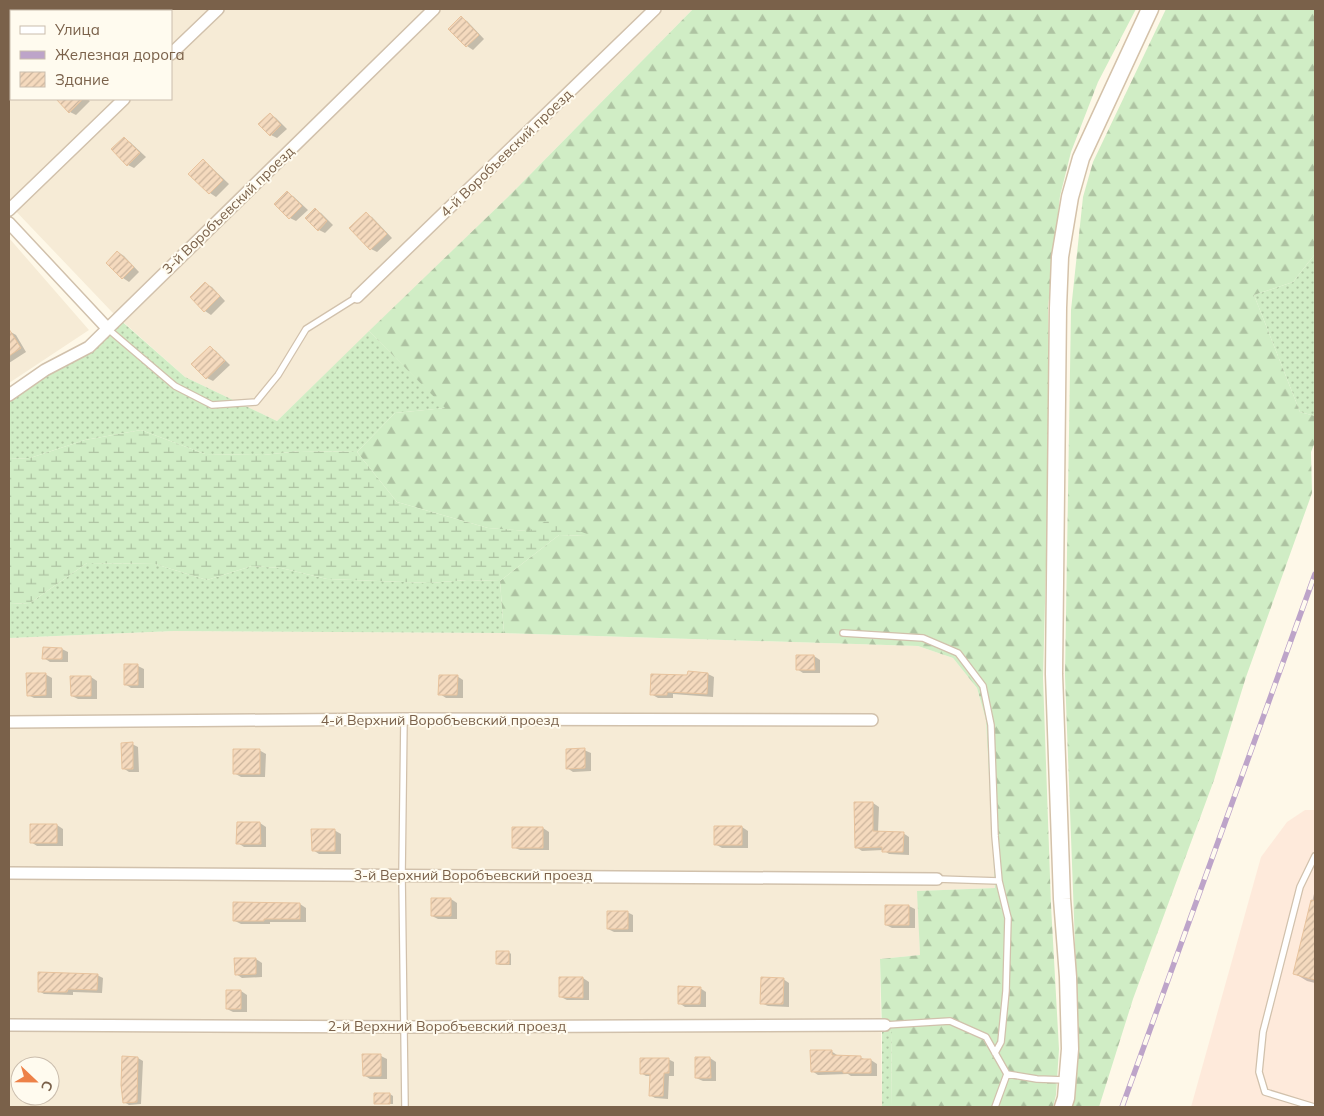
<svg xmlns="http://www.w3.org/2000/svg" width="1324" height="1116" font-family="Mulish,sans-serif">
<style>
.residential{fill:#f6ebd6;fill-rule:evenodd}
.commercial{fill:#feeadb}
.grass{fill:url(#grass-dots)}
.forest{fill:url(#forest-firs)}
.wetland{fill:url(#wetland-marsh)}
.shadow{fill:#0003}
.building{fill:url(#building-hatch);stroke:#e8c39d}
.lines{fill:none;stroke-linecap:round;stroke-linejoin:round}
.lane-casing{stroke:#d1c1ac;stroke-width:8}
.street-casing{stroke:#d1c1ac;stroke-width:14}
.secondary-casing{stroke:#d4c2aa;stroke-width:19}
.lane{stroke:#fff;stroke-width:5.5}
.street{stroke:#fff;stroke-width:11}
.secondary{stroke:#fff;stroke-width:16}
.rail-casing{stroke:#bda4c9;stroke-width:5.5}
.rail{stroke:#fffbef;stroke-width:4;stroke-dasharray:11;stroke-linecap:butt}
.labels{text-anchor:middle;stroke-width:4;stroke-linejoin:round;paint-order:stroke}
.street-label{font-size:14px;fill:#7a614a;stroke:#fffbef}
</style>
<defs>
<pattern id="grass-dots" width="8" height="8" patternUnits="userSpaceOnUse" patternTransform="scale(1.25)"><rect width="8" height="8" fill="#d0edc5"/><path d="M2 2h.1M6 6h.1" fill="none" stroke="#aec3a2" stroke-width="1.8" stroke-linecap="round"/></pattern>
<pattern id="forest-firs" width="22" height="20" patternUnits="userSpaceOnUse" patternTransform="scale(1.25)"><rect width="22" height="20" fill="#d0edc5"/><path d="M5 1l3.5 6h-7zM16 11l3.5 6h-7z" fill="#aec3a2"/></pattern>
<pattern id="wetland-marsh" width="20" height="14" patternUnits="userSpaceOnUse" patternTransform="scale(1.25)"><rect width="20" height="14" fill="#d0edc5"/><path d="M1 5h8M5 5V1M11 12h8M15 12V8" fill="none" stroke="#aec3a2"/></pattern>
<pattern id="building-hatch" width="6" height="6" patternUnits="userSpaceOnUse" patternTransform="scale(1.25)"><rect width="6" height="6" fill="#f5dabe"/><path d="M-1 1l2-2M0 6l6-6M5 7l2-2" fill="none" stroke="#cbb49c"/></pattern>
</defs>
<rect width="100%" height="100%" fill="#fef8e8"/>
<!-- residential -->
<path class="residential" d="M 9,9 L 693,9 L 513,192 L 277,421 L 185,377 L 112,312 L 9,204 ZM 11,11 L 171,11 L 171,99 L 11,99 Z
M 9,238 L 89,330 L 9,383 Z
M 174,631 L 504,633 L 918,646 L 953,658 L 977,688 L 986,720 L 995,888 L 918,891 L 920,955 L 880,959 L 882,1107 L 9,1107 L 9,638 ZM 20,1066 L 50,1066 L 50,1096 L 20,1096 Z"/>
<!-- commercial -->
<path class="commercial" d="M 1305,810 L 1315,810 L 1315,1107 L 1191,1107 L 1261,857 L 1287,822 Z"/>
<!-- grass -->
<path class="grass" d="M 1315,254 L 1315,416 L 1300,412 L 1254,295 L 1293,282 Z
M 118,318 L 185,377 L 277,421 L 369,331 L 446,408 L 395,413 L 357,452 L 300,451 L 263,455 L 205,454 L 141,430 L 85,440 L 30,458 L 9,459 L 9,395 L 89,347 Z
M 87,563 L 155,564 L 207,580 L 252,566 L 281,568 L 327,579 L 429,583 L 467,580 L 500,581 L 504,633 L 174,631 L 9,638 L 9,604 L 30,603 Z
M 892,1031 L 891,1107 L 882,1107 L 882,1032 Z"/>
<!-- forest -->
<path class="forest" d="M 693,9 L 1136,9 L 1098,82 L 1071,152 L 1060,196 L 1048,307 L 1050,414 L 1043,678 L 1051,905 L 1059,1049 L 1056,1095 L 1053,1107 L 891,1107 L 892,1031 L 882,1032 L 880,959 L 920,955 L 917,891 L 995,888 L 986,720 L 977,688 L 953,658 L 918,646 L 504,633 L 500,581 L 559,535 L 590,536 L 488,528 L 397,502 L 357,452 L 395,413 L 445,408 L 369,331 L 513,192 Z
M 1166,9 L 1315,9 L 1315,254 L 1293,282 L 1254,295 L 1300,412 L 1315,416 L 1315,442 L 1311,452 L 1312,493 L 1246,677 L 1214,780 L 1133,999 L 1099,1107 L 1071,1107 L 1079,1052 L 1065,676 L 1071,310 L 1083,197 L 1093,162 Z"/>
<!-- wetland -->
<path class="wetland" d="M 141,430 L 205,454 L 263,455 L 300,451 L 357,452 L 397,502 L 488,528 L 529,531 L 549,519 L 592,536 L 559,535 L 500,581 L 467,580 L 429,583 L 327,579 L 281,568 L 252,566 L 207,580 L 155,564 L 87,563 L 30,603 L 9,604 L 9,459 L 30,458 L 85,440 Z"/>
<!-- shadow -->
<path class="shadow" d="M 43,9 L 55,9 L 58,11 L 41,11 Z
M 461,18 L 467,21 L 484,39 L 473,50 L 467,46 Z
M 58,99 L 87,99 L 90,101 L 76,115 L 70,112 Z
M 270,114 L 276,118 L 287,129 L 277,138 L 271,135 Z
M 124,138 L 130,142 L 146,157 L 134,168 L 128,165 L 113,149 Z
M 203,161 L 209,165 L 229,184 L 216,197 L 210,193 L 190,174 Z
M 287,193 L 293,196 L 308,210 L 296,221 L 290,218 L 276,204 Z
M 315,210 L 321,213 L 333,225 L 325,233 L 319,230 Z
M 366,214 L 372,217 L 392,238 L 377,252 L 371,249 L 351,228 Z
M 118,252 L 124,256 L 139,272 L 129,282 L 123,278 L 107,263 Z
M 206,284 L 212,287 L 225,301 L 211,315 L 205,311 L 192,297 Z
M 9,331 L 16,335 L 26,352 L 9,363 Z
M 210,347 L 216,351 L 230,365 L 213,381 L 207,378 Z
M 62,649 L 68,652 L 68,662 L 50,662 L 44,658 Z
M 814,656 L 820,660 L 820,673 L 803,673 L 797,669 Z
M 138,666 L 144,669 L 144,688 L 131,688 L 125,684 Z
M 689,673 L 708,674 L 714,677 L 713,697 L 673,694 L 673,698 L 658,698 L 651,694 L 689,676 Z
M 45,674 L 52,678 L 52,698 L 34,698 L 28,695 Z
M 457,676 L 463,680 L 463,698 L 446,698 L 440,694 Z
M 91,677 L 97,681 L 97,699 L 78,699 L 72,696 Z
M 132,744 L 138,747 L 139,772 L 129,772 L 123,768 Z
M 259,750 L 266,754 L 265,777 L 241,777 L 234,773 Z
M 584,750 L 591,753 L 591,771 L 573,772 L 567,768 Z
M 873,803 L 879,807 L 878,832 L 903,833 L 909,837 L 909,855 L 889,854 L 883,850 L 862,851 L 856,847 Z
M 238,823 L 260,823 L 266,827 L 266,847 L 244,847 L 238,843 Z
M 57,825 L 63,829 L 63,846 L 37,846 L 31,842 Z
M 742,827 L 748,831 L 748,848 L 722,848 L 715,844 Z
M 543,828 L 549,832 L 549,850 L 520,850 L 513,847 Z
M 334,830 L 341,834 L 341,854 L 319,854 L 313,850 Z
M 1315,890 L 1315,983 L 1307,981 L 1294,973 Z
M 451,899 L 457,903 L 457,919 L 438,919 L 432,916 Z
M 300,904 L 306,908 L 306,922 L 270,922 L 270,924 L 241,924 L 235,921 Z
M 909,906 L 915,909 L 915,928 L 892,928 L 886,925 Z
M 627,912 L 633,915 L 633,932 L 614,932 L 608,929 Z
M 509,952 L 511,954 L 511,965 L 500,965 L 497,964 Z
M 256,959 L 262,963 L 262,977 L 242,978 L 236,974 Z
M 97,975 L 103,978 L 102,993 L 73,992 L 73,995 L 44,994 L 39,991 Z
M 583,978 L 589,982 L 589,1000 L 567,1000 L 561,997 Z
M 783,979 L 789,983 L 789,1007 L 768,1006 L 761,1003 Z
M 700,988 L 706,992 L 706,1007 L 685,1007 L 679,1003 Z
M 227,991 L 241,991 L 247,995 L 247,1012 L 233,1012 L 227,1009 Z
M 831,1051 L 837,1055 L 838,1056 L 860,1057 L 866,1060 L 871,1060 L 877,1064 L 877,1076 L 851,1076 L 848,1074 L 818,1075 L 812,1071 Z
M 381,1056 L 387,1059 L 387,1079 L 370,1079 L 364,1075 Z
M 138,1058 L 143,1061 L 141,1104 L 129,1105 L 124,1102 Z
M 710,1058 L 716,1062 L 716,1081 L 703,1081 L 696,1078 Z
M 668,1059 L 674,1062 L 674,1076 L 669,1076 L 668,1099 L 655,1098 L 650,1095 L 651,1076 L 646,1076 L 641,1073 Z
M 390,1094 L 393,1096 L 393,1104 L 378,1104 L 375,1103 Z"/>
<!-- building -->
<path class="building" d="M 461,16 L 479,35 L 466,47 L 448,29 Z
M 56,99 L 83,99 L 69,113 Z
M 270,113 L 281,125 L 270,136 L 258,124 Z
M 124,137 L 140,153 L 127,166 L 111,149 Z
M 203,159 L 223,180 L 209,194 L 188,174 Z
M 287,191 L 302,206 L 289,219 L 274,204 Z
M 315,208 L 327,221 L 318,231 L 305,218 Z
M 366,212 L 387,234 L 370,250 L 349,228 Z
M 117,251 L 134,267 L 122,279 L 106,263 Z
M 205,282 L 220,296 L 204,312 L 190,297 Z
M 9,329 L 21,348 L 9,356 Z
M 210,346 L 225,361 L 206,379 L 191,364 Z
M 43,647 L 62,648 L 62,659 L 42,659 Z
M 796,655 L 814,655 L 815,670 L 796,670 Z
M 124,664 L 138,664 L 138,685 L 124,685 Z
M 688,671 L 708,673 L 707,694 L 667,692 L 667,695 L 650,695 L 651,674 L 687,675 Z
M 26,673 L 46,673 L 46,695 L 27,696 Z
M 439,675 L 458,675 L 457,695 L 438,695 Z
M 70,676 L 91,676 L 91,696 L 71,696 Z
M 133,742 L 133,769 L 122,769 L 121,743 Z
M 585,748 L 585,768 L 566,769 L 566,749 Z
M 233,749 L 260,749 L 260,774 L 233,774 Z
M 854,802 L 873,802 L 873,831 L 904,832 L 903,852 L 882,852 L 882,847 L 855,848 Z
M 237,822 L 260,822 L 261,844 L 236,844 Z
M 30,824 L 57,824 L 57,843 L 30,843 Z
M 714,826 L 742,826 L 742,845 L 714,845 Z
M 512,827 L 543,827 L 543,848 L 512,848 Z
M 311,829 L 335,829 L 335,851 L 312,851 Z
M 431,898 L 451,898 L 451,916 L 431,916 Z
M 1311,900 L 1315,901 L 1315,980 L 1293,974 Z
M 233,902 L 300,903 L 300,919 L 264,919 L 264,921 L 233,921 Z
M 885,905 L 909,905 L 909,925 L 885,925 Z
M 607,911 L 628,911 L 628,929 L 607,929 Z
M 496,951 L 509,951 L 509,964 L 496,964 Z
M 234,958 L 256,958 L 256,974 L 235,975 Z
M 38,972 L 98,974 L 97,990 L 68,989 L 67,992 L 38,992 Z
M 559,977 L 583,977 L 583,998 L 559,997 Z
M 761,977 L 784,978 L 783,1004 L 760,1004 Z
M 678,986 L 701,987 L 700,1004 L 678,1004 Z
M 226,990 L 241,990 L 241,1009 L 226,1009 Z
M 810,1050 L 832,1050 L 832,1055 L 861,1056 L 861,1059 L 871,1059 L 871,1073 L 843,1073 L 843,1071 L 811,1072 Z
M 362,1054 L 381,1054 L 381,1076 L 363,1076 Z
M 122,1056 L 138,1057 L 137,1102 L 123,1103 L 121,1085 Z
M 695,1057 L 710,1057 L 711,1078 L 695,1078 Z
M 640,1058 L 669,1058 L 669,1073 L 664,1073 L 663,1096 L 649,1096 L 650,1074 L 640,1074 Z
M 374,1093 L 390,1093 L 390,1104 L 374,1104 Z"/>
<g class="lines">
<defs>
<path id="lane" d="M 108,329 L 175,386 L 212,405 L 256,402 L 278,375 L 306,329 L 357,297
M 843,633 L 923,638 L 958,653 L 983,686 L 991,725 L 995,836 L 999,881 L 937,879
M 404,719 L 402,875 L 405,1107
M 885,1025 L 950,1021 L 986,1037 L 1007,1074 L 995,1107
M 995,1053 L 1001,1042 L 1006,991 L 1008,918 L 999,881
M 1007,1074 L 1037,1079 L 1065,1080
M 1314,1107 L 1265,1092 L 1259,1072 L 1263,1032 L 1300,887 L 1315,856"/>
<path id="street" d="M 171,54 L 218,9
M 9,210 L 124,99
M 9,223 L 108,329
M 357,297 L 655,9
M 9,395 L 45,370 L 89,347 L 434,9
M 9,722 L 404,719 L 872,720
M 9,873 L 937,879
M 9,1025 L 403,1027 L 885,1025"/>
<path id="secondary" d="M 1063,1107 L 1066,1098 L 1070,1049 L 1068,977 L 1062,899 L 1054,674 L 1058,308 L 1060,257 L 1070,197 L 1081,158 L 1150,9"/>
</defs>
<!-- lane casing -->
<use href="#lane" class="lane-casing"/>
<!-- street casing -->
<use href="#street" class="street-casing"/>
<!-- secondary casing -->
<use href="#secondary" class="secondary-casing"/>
<!-- lane -->
<use href="#lane" class="lane"/>
<!-- street -->
<use href="#street" class="street"/>
<!-- secondary -->
<use href="#secondary" class="secondary"/>
<defs>
<path id="rail" d="M 1122,1107 L 1315,574"/>
</defs>
<!-- rail casing -->
<use href="#rail" class="rail-casing"/>
<!-- rail -->
<use href="#rail" class="rail"/>
</g>
<g class="labels">
<!-- street labels -->
<g class="street-label">
<text transform="translate(506 153) rotate(-44)" y="5">4-й Воробъевский проезд</text>
<text transform="translate(228 210) rotate(-44)" y="5">3-й Воробъевский проезд</text>
<text x="440" y="725">4-й Верхний Воробъевский проезд</text>
<text x="473" y="880">3-й Верхний Воробъевский проезд</text>
<text x="447" y="1031">2-й Верхний Воробъевский проезд</text>
</g>
</g>
<!-- border -->
<rect width="1324" height="1116" fill="none" stroke="#7a614a" stroke-width="20"/>
<!-- legend -->
<rect x="10" y="10" width="162" height="90" fill="#fffbef" stroke="#cabdad"/>
<rect x="20" y="26" width="25" height="8" fill="#ffffff" stroke="#cabdad"/>
<text x="55" y="35" font-size="15" fill="#7a614a">Улица</text>
<rect x="20" y="51" width="25" height="8" fill="#bda4c9" stroke="#cabdad"/>
<text x="55" y="60" font-size="15" fill="#7a614a">Железная дорога</text>
<rect x="20" y="72" width="25" height="15" fill="url(#building-hatch)" stroke="#cabdad"/>
<text x="55" y="85" font-size="15" fill="#7a614a">Здание</text>
<!-- north arrow -->
<g transform="translate(35 1081) rotate(112)"><circle r="24" fill="#fffbef" stroke="#cabdad"/>
<path d="M0-4L9 19L0 12L-9 19Z" fill="#ed8147"/>
<text y="-8" font-size="14" font-weight="bold" text-anchor="middle" fill="#7a614a">С</text>
</g>
</svg>
